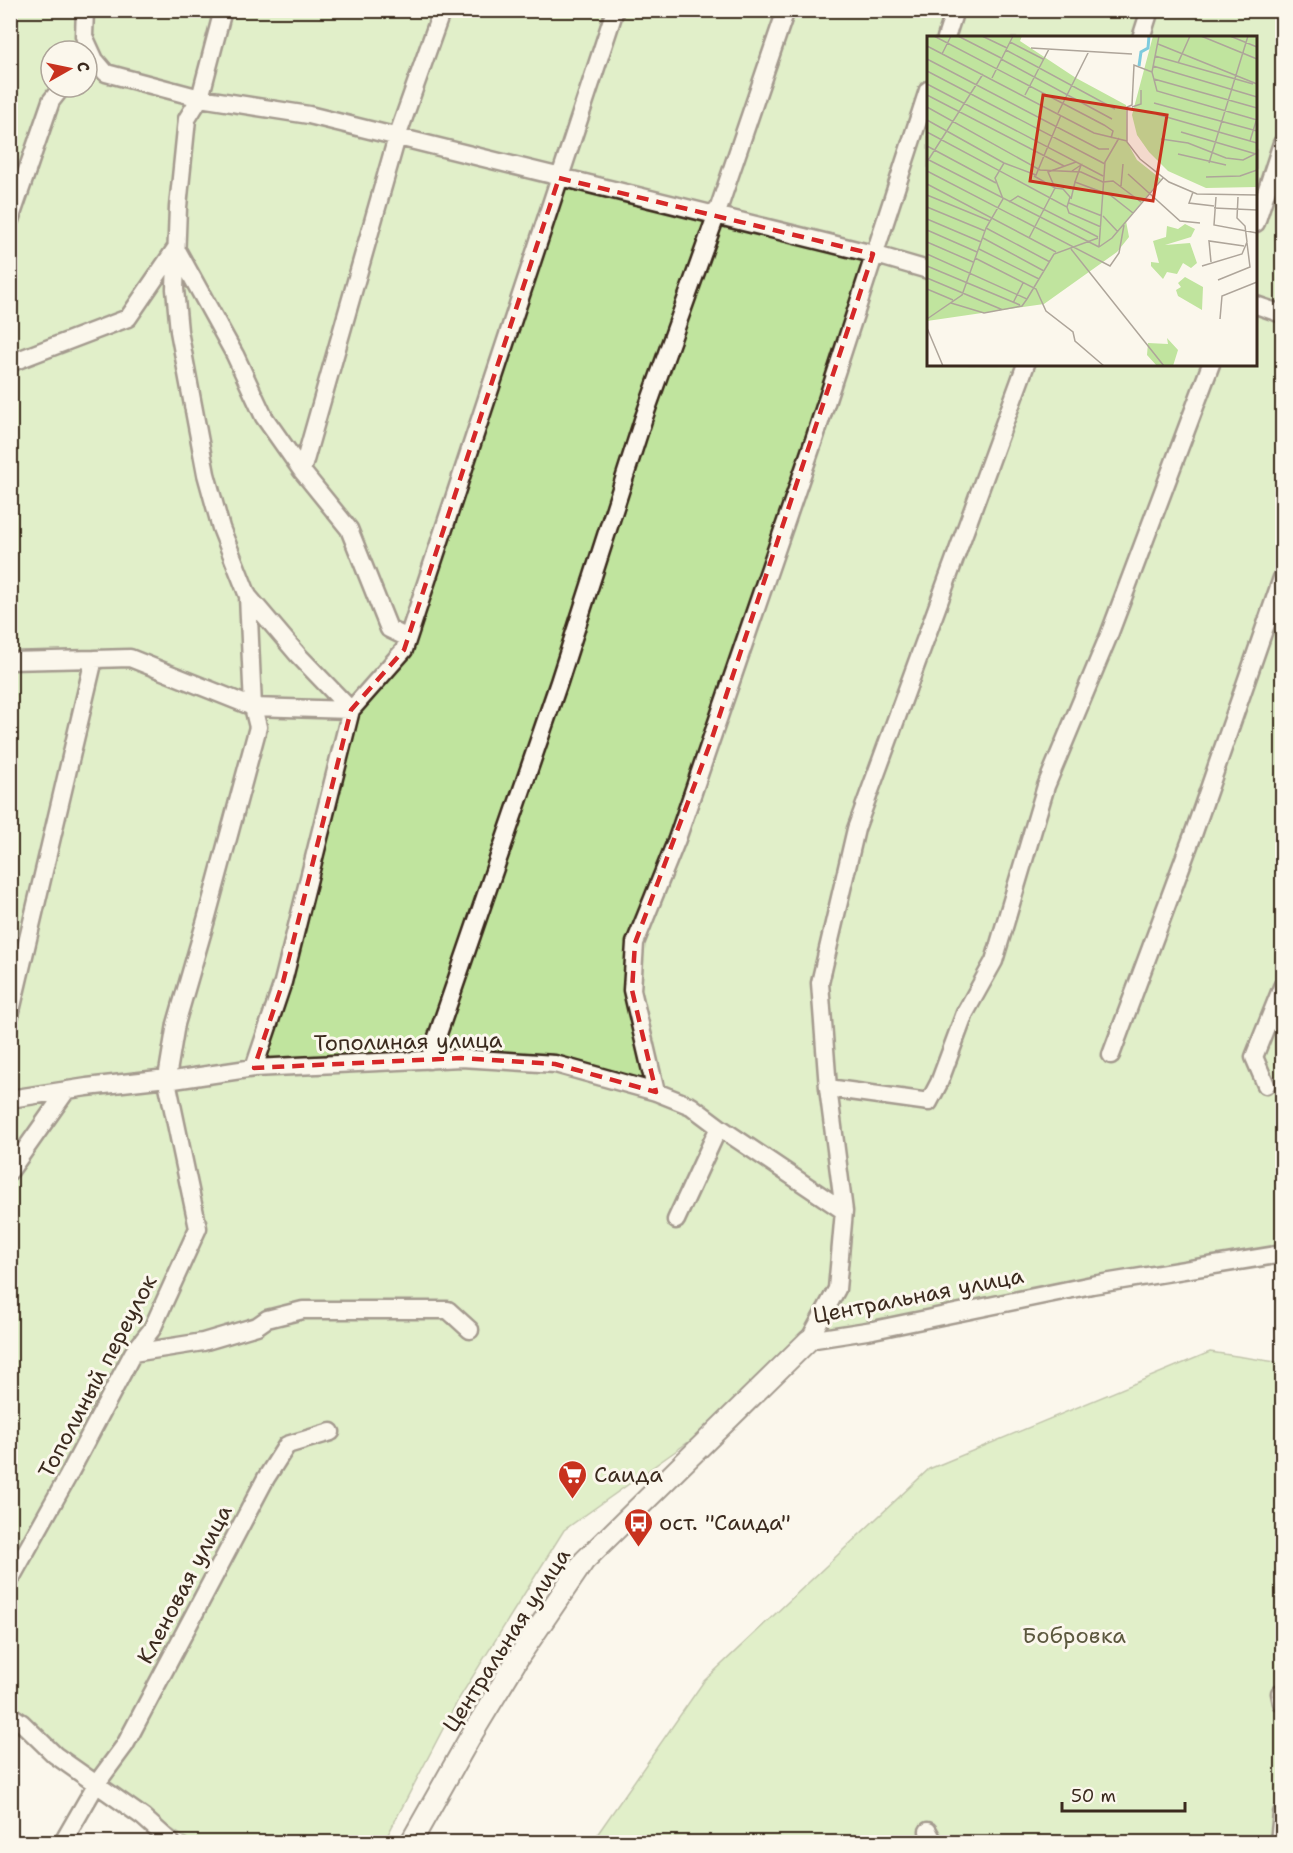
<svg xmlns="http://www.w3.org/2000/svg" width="1293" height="1853" font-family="'Shantell Sans',sans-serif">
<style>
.garden{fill:#c0e49e;stroke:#7e875e;stroke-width:1.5;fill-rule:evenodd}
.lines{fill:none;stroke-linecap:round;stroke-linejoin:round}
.minor-casing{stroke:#3b2a1e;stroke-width:21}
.tertiary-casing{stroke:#3b2a1e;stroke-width:24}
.minor{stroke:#fbf7ec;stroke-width:16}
.tertiary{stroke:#fbf7ec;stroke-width:20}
.marked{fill:none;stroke:#d62828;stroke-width:4.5;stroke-dasharray:12 8;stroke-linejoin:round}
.labels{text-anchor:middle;stroke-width:6;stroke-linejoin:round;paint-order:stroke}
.street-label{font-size:22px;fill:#3b2a1e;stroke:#fbf7ec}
.poi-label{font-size:22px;fill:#3b2a1e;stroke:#fbf7ec;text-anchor:start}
.park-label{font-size:22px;fill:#5c583e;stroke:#fbf7ec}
.inset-river{fill:none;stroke:#7ecbdd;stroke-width:3}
.inset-road{fill:none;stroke:#aea59a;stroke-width:1.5}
.view{fill:#c8321e;fill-opacity:0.15;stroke:#c8321e;stroke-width:3}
.inset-edge{fill:none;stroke:#3b2a1e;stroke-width:3}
</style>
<rect width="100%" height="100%" fill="#fbf7ec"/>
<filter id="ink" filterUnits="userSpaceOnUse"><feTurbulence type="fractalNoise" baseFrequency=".0167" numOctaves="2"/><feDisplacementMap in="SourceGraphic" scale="12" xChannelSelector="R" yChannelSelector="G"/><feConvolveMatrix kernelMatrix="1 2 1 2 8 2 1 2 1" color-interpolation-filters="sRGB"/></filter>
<g filter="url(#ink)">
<!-- garden -->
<path class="garden" d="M 10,11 L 1282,11 L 1282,1252 L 809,1340 L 694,1438 L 564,1530 L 458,1700 L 384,1842 L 192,1842 L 11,1729 ZM 928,38 L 1256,38 L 1256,364 L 928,364 ZM 51,51 L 87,51 L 87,87 L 51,87 Z
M 1210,1352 L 1282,1363 L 1282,1842 L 592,1842 L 704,1681 L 929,1469 Z"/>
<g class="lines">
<defs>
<path id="minor" d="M 85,10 L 84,36 L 95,60 L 106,73 L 200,98 L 309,115 L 873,254 L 928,270
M 946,38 L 955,10
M 1141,38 L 1150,10
M 10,220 L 51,101 L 62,87
M 1256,223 L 1282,143
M 1256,305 L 1282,314
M 10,363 L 128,318 L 176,248 L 235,355 L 264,417 L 302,471 L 349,529 L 389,629 L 408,638
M 302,471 L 397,137 L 442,10
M 94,659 L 130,658 L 253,707 L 351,710 L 299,656 L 248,596
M 10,661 L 94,659 L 10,1015
M 1111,1055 L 1194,832 L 1282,578
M 429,1060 L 559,682 L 643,420 L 716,216 L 786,10
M 254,1068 L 283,982 L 351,710 L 404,650 L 615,10
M 167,1078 L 176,1024 L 206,920 L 258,727 L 253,707 L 248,596 L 221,528 L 206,474 L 179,331 L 175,289 L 178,207 L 187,119 L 200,98 L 223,10
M 1266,1085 L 1254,1057 L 1282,987
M 828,1088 L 929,1102 L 939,1083 L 965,1013 L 994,961 L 1046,786 L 1109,635 L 1211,364
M 656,1092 L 632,990 L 635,943 L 677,839 L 738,661 L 815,437 L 928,90
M 10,1099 L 87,1087 L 167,1078 L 167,1081 L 254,1068 L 461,1058 L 555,1064 L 656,1092 L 691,1106 L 719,1127 L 844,1211
M 10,1171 L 67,1090
M 676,1220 L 719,1127
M 809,1340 L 837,1289 L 844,1211 L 828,1088 L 820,983 L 856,829 L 1026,364
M 809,1340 L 873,1330 L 1092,1285 L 1282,1254
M 133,1353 L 203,1342 L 257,1326 L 267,1319 L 303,1310 L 448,1310 L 470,1330
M 10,1580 L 67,1478 L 133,1353 L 152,1329 L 198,1228 L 167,1081
M 1280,1693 L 1282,1703
M 10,1715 L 22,1723 L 55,1755 L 143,1817 L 171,1842
M 928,1831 L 934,1842
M 63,1842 L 97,1783 L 125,1745 L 266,1478 L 287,1445 L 331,1432
M 1279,1842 L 1282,1813"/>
<path id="tertiary" d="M 411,1842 L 469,1739 L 520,1655 L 584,1561 L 809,1340"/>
</defs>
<!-- minor casing -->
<use href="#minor" class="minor-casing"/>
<!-- tertiary casing -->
<use href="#tertiary" class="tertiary-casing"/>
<!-- minor -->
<use href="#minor" class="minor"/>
<!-- tertiary -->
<use href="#tertiary" class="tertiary"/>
</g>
</g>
<!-- marked area -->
<path d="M0 0H1293V1853H0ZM 559,178 L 873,254 L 711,741 L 635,943 L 632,990 L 656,1092 L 555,1064 L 461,1058 L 254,1068 L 283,982 L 351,710 L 404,650 Z" fill="#fbf7ec" fill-opacity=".55" fill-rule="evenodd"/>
<path class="marked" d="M 559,178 L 873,254 L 711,741 L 635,943 L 632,990 L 656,1092 L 555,1064 L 461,1058 L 254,1068 L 283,982 L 351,710 L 404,650 Z"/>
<!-- icons -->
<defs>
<symbol id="supermarket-pin" viewBox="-11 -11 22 30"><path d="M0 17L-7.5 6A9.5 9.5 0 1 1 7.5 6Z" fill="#c8321e" stroke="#fbf7ec"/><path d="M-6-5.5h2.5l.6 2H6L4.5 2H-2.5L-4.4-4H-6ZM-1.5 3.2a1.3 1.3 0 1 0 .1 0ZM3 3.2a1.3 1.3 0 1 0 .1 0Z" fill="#fff"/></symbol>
<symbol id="bus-pin" viewBox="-11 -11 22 30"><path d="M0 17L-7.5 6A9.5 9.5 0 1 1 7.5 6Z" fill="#c8321e" stroke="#fbf7ec"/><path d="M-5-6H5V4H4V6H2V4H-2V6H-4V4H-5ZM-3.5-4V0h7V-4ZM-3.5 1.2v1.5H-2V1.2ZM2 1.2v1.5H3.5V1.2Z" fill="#fff"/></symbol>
</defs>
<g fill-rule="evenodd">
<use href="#supermarket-pin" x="556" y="1458" width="33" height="45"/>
<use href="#bus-pin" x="622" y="1506" width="33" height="45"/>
</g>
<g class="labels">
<!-- street labels -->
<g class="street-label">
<text transform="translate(408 1041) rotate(-1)" y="8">Тополиная улица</text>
<text transform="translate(918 1295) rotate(-11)" y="8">Центральная улица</text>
<text transform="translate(97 1376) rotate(-62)" y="8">Тополиный переулок</text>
<text transform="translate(184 1584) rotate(-62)" y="8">Кленовая улица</text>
<text transform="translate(506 1640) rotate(-57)" y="8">Центральная улица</text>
</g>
<!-- poi labels -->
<g class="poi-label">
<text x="594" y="1482">Саида</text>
<text x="659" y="1530">ост. "Саида"</text>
</g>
<!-- park labels -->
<g class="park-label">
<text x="1074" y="1643">Бобровка</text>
</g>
</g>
<!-- overview -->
<g transform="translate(927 36)">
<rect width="330" height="330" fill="#fbf7ec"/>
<path d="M 258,188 L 268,193 L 264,201 L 238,209 L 263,207 L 270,227 L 264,232 L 256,227 L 250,238 L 240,236 L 236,243 L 224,230 L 224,226 L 232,227 L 226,205 L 239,201 L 240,190 L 251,193 ZM 258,241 L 276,251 L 275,274 L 251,260 L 249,254 L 254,251 L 251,247 ZM 240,302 L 251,314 L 246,330 L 230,330 L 220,319 L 221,307 L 241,308 Z" fill="#c0e49e"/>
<path d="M 0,0 L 95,0 L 93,5 L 149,42 L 199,69 L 200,106 L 210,124 L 234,143 L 199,185 L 202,201 L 190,216 L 117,268 L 0,285 ZM 226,0 L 330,0 L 330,151 L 279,152 L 241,135 L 222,116 L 210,99 L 205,79 Z" fill="#c0e49e"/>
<path class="inset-river" d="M 212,30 L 214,16 L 221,12 L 222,0"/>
<path class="inset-road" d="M 7,0 L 177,89 L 186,95 L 184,102M 31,0 L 74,22M 55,0 L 80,12M 232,0 L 225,36 L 230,55 L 330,84M 274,0 L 330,23M 303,0 L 330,11M 83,6 L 116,23M 231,8 L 330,48M 0,10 L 167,97 L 200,105M 104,12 L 205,18M 79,14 L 188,73M 15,18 L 24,0M 228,20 L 326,48M 0,23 L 172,113 L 182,113M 74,23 L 185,83M 251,27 L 263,0M 226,30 L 330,61M 0,35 L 178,128M 225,36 L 207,29 L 205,69 L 200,71 L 200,106 L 213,123 L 242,146 L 270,158 L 330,159M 65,42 L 86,0M 227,43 L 330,72M 0,48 L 176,140M 0,59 L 137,130M 98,59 L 122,13M 227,67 L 330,95M 0,71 L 113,134 L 154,136 L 176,146M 205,71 L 214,68 L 214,54M 131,77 L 162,15M 229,78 L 330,107M 0,84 L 77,127M 0,96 L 140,171 L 142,177 L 174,191M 254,96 L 329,118M 234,103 L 261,107 L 299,122 L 316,124 L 330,117M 323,105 L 330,82M 0,110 L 69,147M 251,118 L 299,129M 0,123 L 172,211M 0,126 L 56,38M 282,127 L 321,0M 0,135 L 183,230 L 192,217 L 197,189M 145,135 L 154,129 L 148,146M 201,138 L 253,185 L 273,187M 107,140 L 128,152 L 136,153 L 143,161 L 140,171M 279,141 L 313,140 L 330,134M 176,146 L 186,145 L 214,166M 0,148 L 129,216M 194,150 L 196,128M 266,156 L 262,167 L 287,170M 0,159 L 63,185M 289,161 L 287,189 L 330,197M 144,163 L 148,146 L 183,159 L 206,177M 82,166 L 91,160 L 171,201M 142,167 L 175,180M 0,171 L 58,195M 287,172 L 330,174M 176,180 L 191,196M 0,183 L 54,206M 59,192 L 123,226M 0,194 L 50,216M 56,202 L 117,235M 102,202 L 128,152 L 121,136 L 149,126M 0,206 L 46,226M 172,211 L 178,126 L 192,102M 172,211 L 185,202 L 236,142M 52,213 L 112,243M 144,213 L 237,330M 0,218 L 100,263 L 95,270 L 57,277 L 24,267M 48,222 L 109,253 L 119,275 L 146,296 L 148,305 L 177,330M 284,226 L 282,205 L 317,210M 0,230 L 93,269M 275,230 L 315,218 L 320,206 L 318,190 L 310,182 L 311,161M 0,242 L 76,274M 291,244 L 323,231 L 320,207M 0,253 L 26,264M 100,263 L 127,218 L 171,202M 86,267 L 96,247M 0,283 L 35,259 L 59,192 L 76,163 L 68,142 L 77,127 L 109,139 L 134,79M 293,283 L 295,260 L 330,246M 0,292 L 16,330"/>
<path class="view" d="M 116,59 L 240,79 L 226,165 L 103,145 Z"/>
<rect width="330" height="330" class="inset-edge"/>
</g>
<!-- margin -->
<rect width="1293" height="1853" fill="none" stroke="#fbf7ec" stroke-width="36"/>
<rect x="18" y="18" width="1257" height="1817" fill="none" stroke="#3b2a1e" stroke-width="2" filter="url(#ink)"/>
<!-- north arrow -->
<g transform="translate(69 69) rotate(81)"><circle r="28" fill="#fbf7ec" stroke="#aea59a" stroke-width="1.5"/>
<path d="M0-4.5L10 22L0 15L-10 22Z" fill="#c8321e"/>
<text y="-9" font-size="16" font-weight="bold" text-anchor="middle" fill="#3b2a1e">С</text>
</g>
<!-- scale -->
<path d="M1062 1802v9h123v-9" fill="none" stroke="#3b2a1e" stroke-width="3"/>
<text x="1071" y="1802" font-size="18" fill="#3b2a1e" stroke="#fbf7ec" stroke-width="4.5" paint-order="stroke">50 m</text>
</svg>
